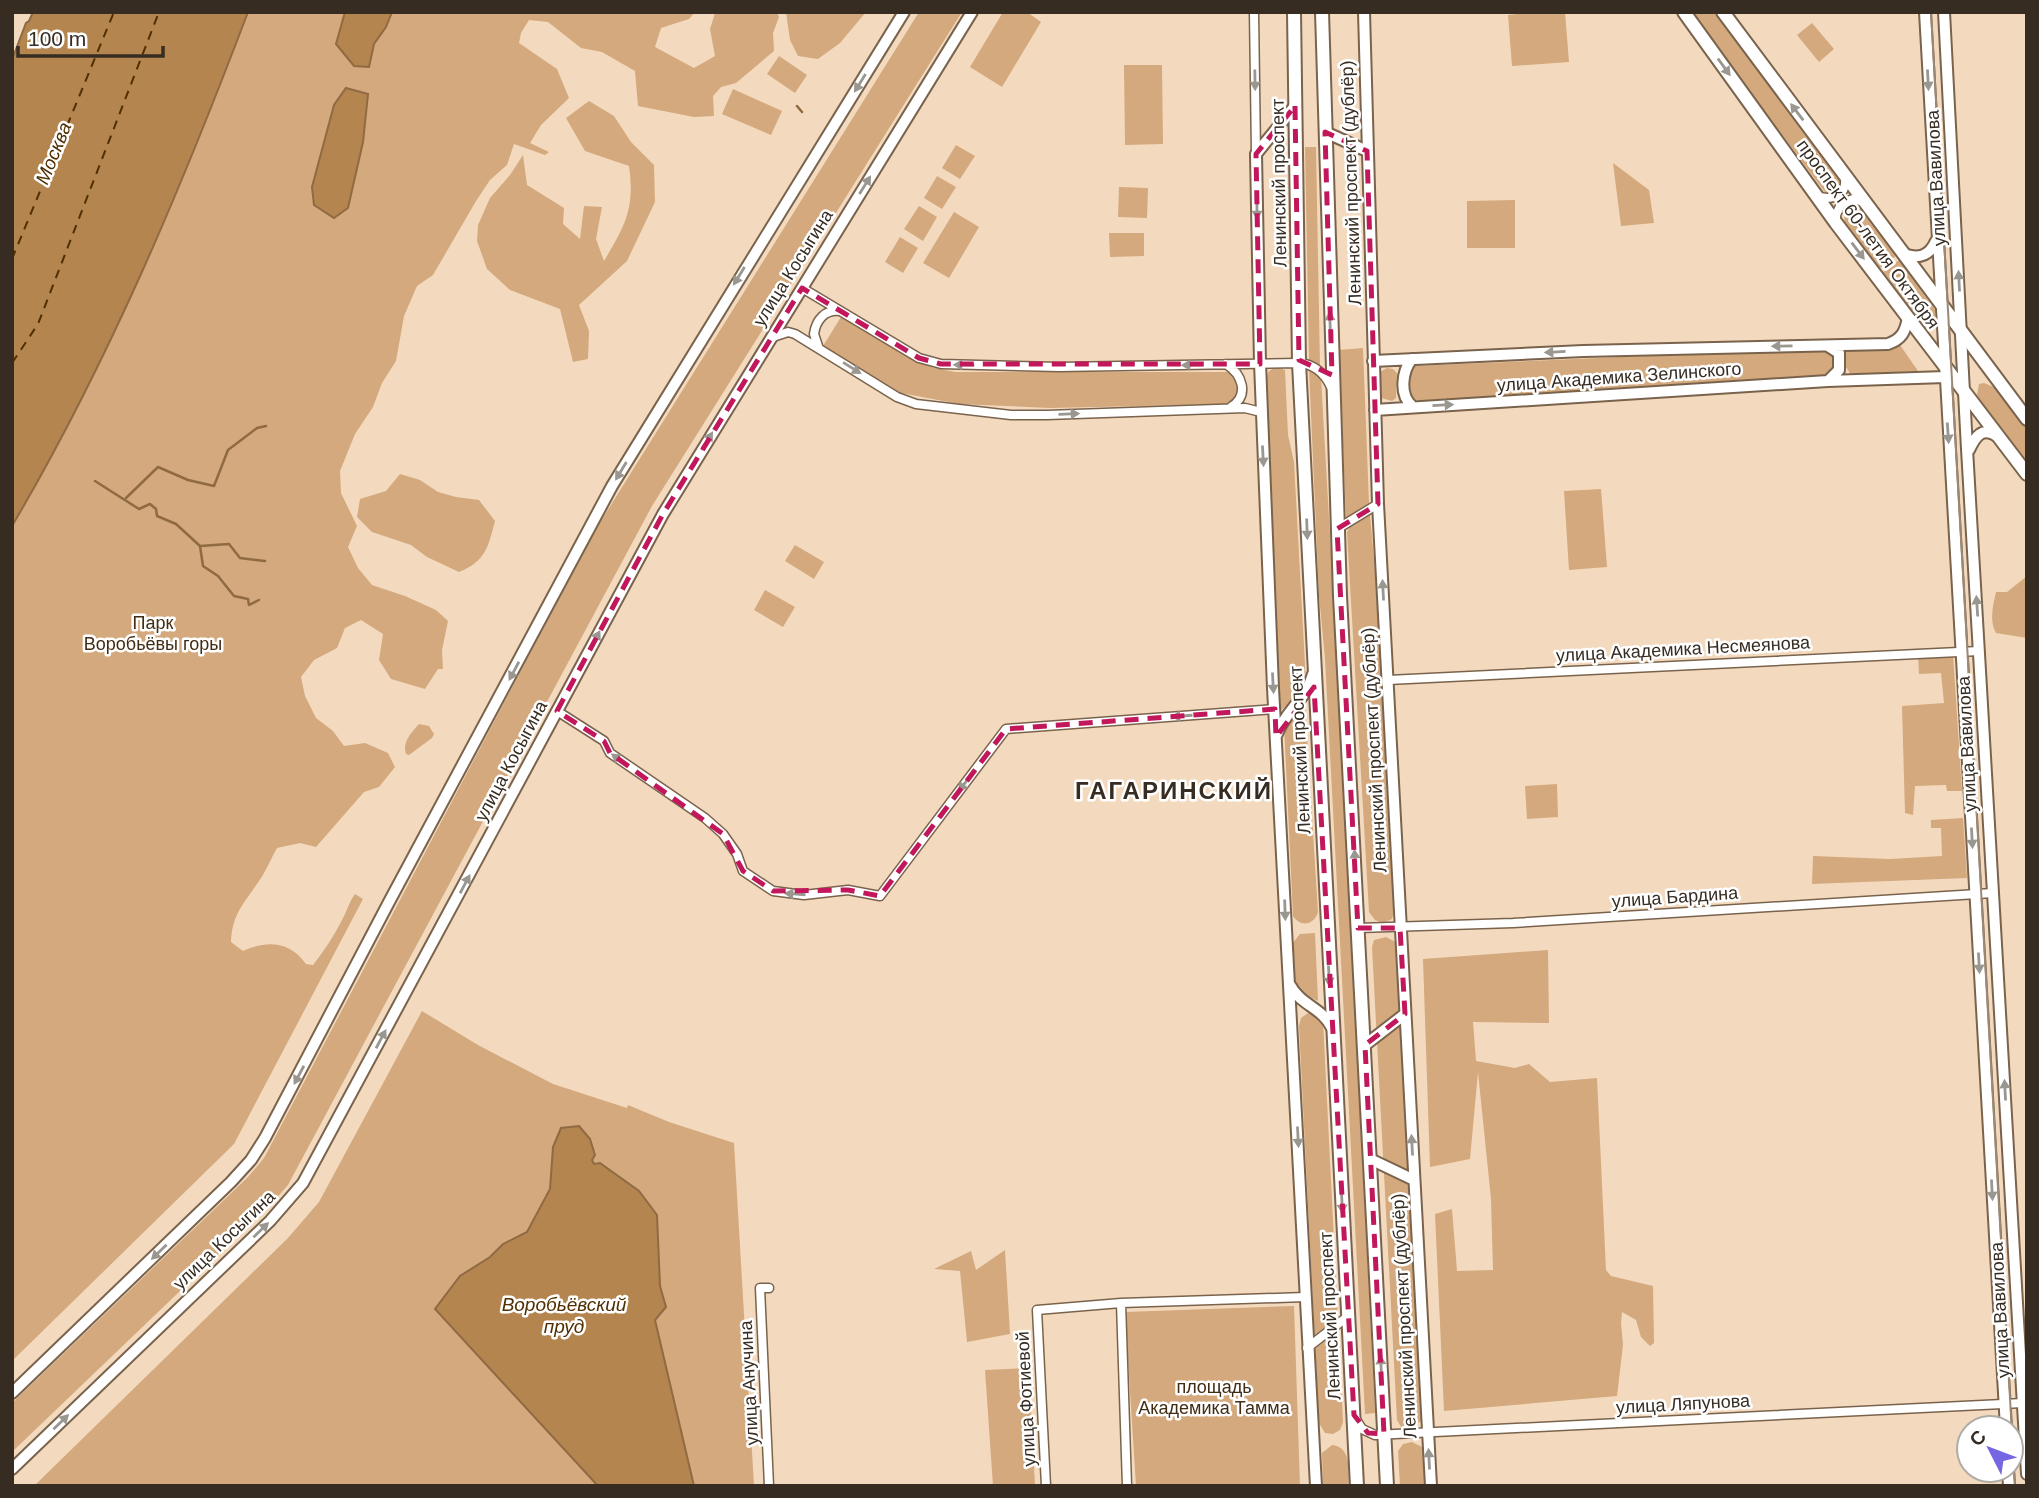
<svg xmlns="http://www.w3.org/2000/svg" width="2039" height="1498" font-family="Helvetica,sans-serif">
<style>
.green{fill:#d3a97d}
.water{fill:#b58550;stroke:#8f6a42;stroke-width:2}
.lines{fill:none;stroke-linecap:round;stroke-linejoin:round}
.stream{stroke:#8f6a42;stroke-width:2.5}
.ferry{stroke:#502f02;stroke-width:2;stroke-dasharray:9 7;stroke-linecap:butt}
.street-casing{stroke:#7a634c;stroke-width:11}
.secondary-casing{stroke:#7a634c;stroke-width:14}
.primary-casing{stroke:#7a634c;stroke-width:16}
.street{stroke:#fff;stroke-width:8}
.secondary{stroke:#fff;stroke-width:10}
.primary{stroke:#fff;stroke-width:12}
.tram{stroke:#9b8976;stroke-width:2}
.oneway{fill:#9a9690}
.marked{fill:none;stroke:#c2185b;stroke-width:5;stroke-dasharray:14 9;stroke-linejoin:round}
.labels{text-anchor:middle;stroke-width:5;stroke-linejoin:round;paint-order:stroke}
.street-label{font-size:18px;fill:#362c22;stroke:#fff}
.park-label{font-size:18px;fill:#412c14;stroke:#fff}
.water-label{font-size:19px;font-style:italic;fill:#502f02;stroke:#fff}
.district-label{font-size:24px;font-weight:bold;letter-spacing:2px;fill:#362c22;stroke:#fff}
</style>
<rect width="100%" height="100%" fill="#f3dabf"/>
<!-- green -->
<path class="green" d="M 248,12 L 695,12 L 689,19 L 661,28 L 655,47 L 694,68 L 715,56 L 710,29 L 715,13 L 777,12 L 779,17 L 773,33 L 774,51 L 736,83 L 721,87 L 713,96 L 714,116 L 694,117 L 638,106 L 635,71 L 602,52 L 581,48 L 548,22 L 529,20 L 521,33 L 519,43 L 557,69 L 569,98 L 541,125 L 530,143 L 549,152 L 545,155 L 514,144 L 507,165 L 490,180 L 476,201 L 433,275 L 417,286 L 404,316 L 396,361 L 382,383 L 373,407 L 355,434 L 340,471 L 341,493 L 357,526 L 348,547 L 358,568 L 372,585 L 405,596 L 436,610 L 448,621 L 442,650 L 443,669 L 438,669 L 425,689 L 391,679 L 379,660 L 383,634 L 361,620 L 345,628 L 337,648 L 314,660 L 301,677 L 305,696 L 316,718 L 333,731 L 344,746 L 365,743 L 388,753 L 395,767 L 379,787 L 364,792 L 316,847 L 300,843 L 277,848 C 272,856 269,865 264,873 C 249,899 232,910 231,942 L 243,951 C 267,940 290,941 306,964 L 313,965 C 324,951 334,936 342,920 C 347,911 349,902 355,894 L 363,899 L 234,1144 L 12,1361 L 12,526 C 108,363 181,189 248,12 Z
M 786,12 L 866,12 L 840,43 L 818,59 L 798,56 L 790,40 Z
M 919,12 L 962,12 L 652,506 L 288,1185 L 274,1201 L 12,1452 L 12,1403 L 248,1177 L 264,1158 L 594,532 Z
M 1003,12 L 1027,12 L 1041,22 L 1002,87 L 970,67 Z
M 1536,12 L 1565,12 L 1569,62 L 1512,66 L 1508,15 Z
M 1691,12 L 1715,12 L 1840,181 L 1842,185 L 1837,194 L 1827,194 L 1824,191 Z
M 1812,23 L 1834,49 L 1819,62 L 1797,35 Z
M 779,56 L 807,75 L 795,93 L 767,74 Z
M 1124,65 L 1162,65 L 1163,144 L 1125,145 Z
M 733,89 L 782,111 L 771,135 L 722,114 Z
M 589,101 L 614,116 L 631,142 L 654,165 L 655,202 L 627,261 L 579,305 L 589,331 L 588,359 L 573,362 L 560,309 L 510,290 L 487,269 L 477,241 L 478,225 L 490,198 L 510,175 L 523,155 L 527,185 L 564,208 L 563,224 L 580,239 L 584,206 L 602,207 L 596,239 L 604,261 C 625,226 635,209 629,166 L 585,151 L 566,118 Z
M 956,145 L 975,156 L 960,179 L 942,168 Z
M 1305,147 L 1316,147 L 1320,367 L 1309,360 Z
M 1613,163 L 1649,190 L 1654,223 L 1621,226 Z
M 937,176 L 956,187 L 942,209 L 924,198 Z
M 1119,187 L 1148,188 L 1147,218 L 1118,217 Z
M 1515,200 L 1515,248 L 1467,248 L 1467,201 Z
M 919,206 L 937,217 L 923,241 L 904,229 Z
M 1853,207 L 1860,209 L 1896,256 L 1880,268 L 1844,222 L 1845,212 Z
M 954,212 L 979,227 L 949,278 L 923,263 Z
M 1109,233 L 1144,233 L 1144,256 L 1110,257 Z
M 900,237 L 918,248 L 903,273 L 885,262 Z
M 1899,260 L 1935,310 L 1935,320 L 1931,324 L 1922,323 L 1883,272 Z
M 841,317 L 911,359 L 934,368 L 955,372 L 1231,372 C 1239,383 1240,392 1231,404 L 1050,408 L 959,404 L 901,393 L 823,346 Z
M 1900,345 L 1918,371 L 1851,375 L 1846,367 L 1845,351 Z
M 1363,348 L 1369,503 L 1346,518 L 1339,350 Z
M 1828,348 L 1835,352 L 1836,371 L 1827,378 L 1412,401 L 1407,394 L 1408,370 L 1414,366 Z
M 1276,367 L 1285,370 L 1288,435 L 1294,462 L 1306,683 L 1295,699 L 1280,711 L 1266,378 L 1269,371 Z
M 1387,368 L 1393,369 L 1397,373 L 1396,398 L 1392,401 L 1381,398 L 1380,372 Z
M 1309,369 L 1321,378 L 1341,727 L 1375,1413 L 1365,1414 L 1325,659 L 1319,595 Z
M 1984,383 L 1996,388 L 2027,429 L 2027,464 L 1982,404 L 1977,395 L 1979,384 Z
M 400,474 L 420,480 L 438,492 L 456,497 L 479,500 L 495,521 C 488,547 486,561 459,572 L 427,557 L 411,545 L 372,532 L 357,517 L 360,499 L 386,491 Z
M 1601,489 L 1607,567 L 1569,570 L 1564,491 Z
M 1370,515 L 1380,626 L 1395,910 L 1392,919 L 1383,923 L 1375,920 L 1369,912 L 1347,532 L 1350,527 Z
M 795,545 L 824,562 L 814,579 L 785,561 Z
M 2027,576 L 2027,638 L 1996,633 C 1989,621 1993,605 1996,592 L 2007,592 Z
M 765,590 L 795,607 L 783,627 L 754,610 Z
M 1953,654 L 1962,791 L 1947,791 L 1946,785 L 1915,786 L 1913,815 L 1905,813 L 1902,706 L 1944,703 L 1941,673 L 1919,674 L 1918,656 Z
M 1305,703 L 1318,912 C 1314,926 1300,927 1293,916 L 1284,725 Z
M 419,724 L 429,726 L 434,734 L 432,738 L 409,755 L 406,754 C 402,742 411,733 419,724 Z
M 1557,784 L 1558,817 L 1527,819 L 1525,786 Z
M 1963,818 L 1967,878 L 1812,884 L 1813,856 L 1890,859 L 1942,856 L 1941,828 L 1931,828 L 1931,820 Z
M 1315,933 L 1318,1001 L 1294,989 L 1292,944 L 1300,934 Z
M 1386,937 L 1394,941 L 1397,946 L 1422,1420 L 1411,1429 L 1401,1427 L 1397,1420 L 1372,947 L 1374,940 Z
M 1548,950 L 1549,1023 L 1473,1022 L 1476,1061 L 1515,1068 L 1529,1064 L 1550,1082 L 1597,1078 L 1606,1270 L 1611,1276 L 1653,1286 L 1654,1343 L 1650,1346 L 1641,1337 L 1636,1320 L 1622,1312 L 1621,1323 L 1623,1345 L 1617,1396 L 1444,1411 L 1435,1214 L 1452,1209 L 1457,1271 L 1493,1270 L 1491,1199 L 1478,1072 L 1470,1159 L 1430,1167 L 1423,959 Z
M 422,1011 L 478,1045 L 553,1084 L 627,1108 L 628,1105 L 669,1122 L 734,1143 L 754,1486 L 34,1486 L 288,1238 L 319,1202 Z
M 1308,1013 L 1313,1013 L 1323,1020 L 1343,1422 L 1340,1430 L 1333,1434 L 1325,1433 L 1319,1423 L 1299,1026 L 1301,1018 Z
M 1005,1250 L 1010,1334 L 967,1342 L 960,1271 L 934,1269 L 971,1251 L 976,1270 Z
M 1294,1306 L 1300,1486 L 1136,1486 L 1125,1312 Z
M 1029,1368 L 1035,1486 L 993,1486 L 985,1370 Z
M 1412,1442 L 1424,1448 L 1427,1486 L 1400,1486 L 1398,1451 L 1403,1444 Z
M 1332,1445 C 1352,1447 1348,1470 1349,1486 L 1323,1486 L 1322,1453 Z"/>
<!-- water -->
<path class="water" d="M 33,12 L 248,12 C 181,189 108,363 12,526 L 12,60 L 26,23 L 29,21 Z
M 345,12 L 392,12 L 386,27 L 374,44 L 369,67 L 354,66 L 336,44 Z
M 346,88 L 368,94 L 363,142 L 348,208 L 334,218 L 314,205 L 312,187 L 334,105 Z
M 579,1126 L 590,1139 L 595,1155 L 592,1160 L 594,1164 L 600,1163 L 639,1191 L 657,1215 L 660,1286 L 666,1307 L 655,1320 L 694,1486 L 598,1486 L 435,1309 L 460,1276 L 490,1257 L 503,1244 L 527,1232 L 550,1189 L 553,1147 L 561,1128 Z"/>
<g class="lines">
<!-- stream -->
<path class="stream" d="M 797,106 L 802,112
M 95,481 L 139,509 L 150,504 L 156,509 L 157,516 L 176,524 L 200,546 L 229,544 L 240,558 L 265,561
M 126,498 L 158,467 L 188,480 L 214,486 L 228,450 L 257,428 L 266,426
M 200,546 L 203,566 L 218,576 L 234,596 L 248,599 L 249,605 L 259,600"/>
<!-- ferry -->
<path class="ferry" d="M 12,259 L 114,12
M 12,363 L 38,324 L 159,12"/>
<defs>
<path id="street" d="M 1254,12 L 1256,154
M 1817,196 C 1832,201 1847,196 1845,178
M 1836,223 L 1836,215 L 1841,204 L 1853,199 L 1865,202
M 802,288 L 919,358 L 941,364 L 1059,367 L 1299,363 C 1314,364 1325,374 1331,387
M 773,337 L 788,332 L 795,334 L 897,397 L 916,404 L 1011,415 L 1047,415 L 1245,408 L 1261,412
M 818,346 L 814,334 C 816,320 825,309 840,311
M 1226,364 C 1242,374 1250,395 1231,407
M 1337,529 L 1378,504
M 1388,680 L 1979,651
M 557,711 L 604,741 L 610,753 L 705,818 L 723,834 L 737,854 L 743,871 L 773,891 L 804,895 L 848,890 L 880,896 L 1006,729 L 1275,709
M 1358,928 L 1513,923 L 1993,893
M 769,1288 L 760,1288 L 769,1486
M 1121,1303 L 1127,1486
M 1307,1348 L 1347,1317
M 1355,1418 L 1362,1429 L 1375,1435 L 2023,1403
M 1046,1486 L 1037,1310 L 1121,1303 L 1305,1297"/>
<path id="secondary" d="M 1364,12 L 1378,504 L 1431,1486
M 1925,12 L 2006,1428
M 1944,12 L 1967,449 L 2027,1474
M 1295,106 L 1256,154 L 1260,363 L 1273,688 L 1316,1486
M 1325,132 L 1367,151
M 1903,254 C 1918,259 1929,257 1936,241
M 1412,359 C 1402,371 1399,395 1412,406
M 1373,361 L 1583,351 L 1888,344 C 1902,339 1905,332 1908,318
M 1828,381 L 1839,370 L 1839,353 L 1828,346
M 1375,410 L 1828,381 L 1945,377
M 1969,450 C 1975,437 1982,426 1997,436
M 1277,734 C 1285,711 1307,699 1313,674
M 1290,985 C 1300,1005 1323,1008 1332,1028
M 1365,1045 L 1405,1014
M 1370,1159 L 1414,1180
M 12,1393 L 231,1182 L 251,1160 L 265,1138 L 389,902 L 612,486 L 904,12
M 12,1469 L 270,1221 L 303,1183 L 663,514 L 972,12
M 2008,1470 L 2009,1486"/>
<path id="primary" d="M 1294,12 L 1299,363 L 1357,1486
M 1322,12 L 1340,596 L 1387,1486
M 1684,12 L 1836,223 L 2027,474
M 1723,12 L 2027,419"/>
</defs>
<!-- street casing -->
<use href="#street" class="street-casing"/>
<!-- secondary casing -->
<use href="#secondary" class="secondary-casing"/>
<!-- primary casing -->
<use href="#primary" class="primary-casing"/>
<!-- street -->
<use href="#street" class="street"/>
<!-- secondary -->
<use href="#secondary" class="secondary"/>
<!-- primary -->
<use href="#primary" class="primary"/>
<!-- tram -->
<path class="tram" d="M 1931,12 L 2015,1486"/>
</g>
<!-- one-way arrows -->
<defs><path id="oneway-solid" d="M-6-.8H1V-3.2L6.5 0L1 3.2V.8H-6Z" transform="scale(1.75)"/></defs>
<g class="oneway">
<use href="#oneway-solid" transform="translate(1724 67) rotate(54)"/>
<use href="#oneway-solid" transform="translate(1255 80) rotate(89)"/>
<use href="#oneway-solid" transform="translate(1928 80) rotate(87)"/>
<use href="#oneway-solid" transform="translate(860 83) rotate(122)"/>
<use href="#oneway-solid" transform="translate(1797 112) rotate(-127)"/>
<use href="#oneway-solid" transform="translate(865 185) rotate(-58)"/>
<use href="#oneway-solid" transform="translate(1257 209) rotate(89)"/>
<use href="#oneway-solid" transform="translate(1858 251) rotate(53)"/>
<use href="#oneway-solid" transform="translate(739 276) rotate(122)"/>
<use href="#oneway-solid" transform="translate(1959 281) rotate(-93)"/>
<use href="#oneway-solid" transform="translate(1330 322) rotate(-92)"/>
<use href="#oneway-solid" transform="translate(1782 346) rotate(179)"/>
<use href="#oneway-solid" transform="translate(1555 352) rotate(177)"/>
<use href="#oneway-solid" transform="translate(964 365) rotate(-179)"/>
<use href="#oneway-solid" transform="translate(1192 365) rotate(179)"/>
<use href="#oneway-solid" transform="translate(852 368) rotate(32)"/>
<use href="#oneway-solid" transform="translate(1443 405) rotate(-3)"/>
<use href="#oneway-solid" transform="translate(1069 414) rotate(-2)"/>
<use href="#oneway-solid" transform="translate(1948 433) rotate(86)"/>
<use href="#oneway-solid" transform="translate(707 441) rotate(-58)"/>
<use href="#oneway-solid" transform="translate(1263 456) rotate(87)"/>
<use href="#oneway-solid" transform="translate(621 471) rotate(121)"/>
<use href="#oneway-solid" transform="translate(1307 529) rotate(88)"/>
<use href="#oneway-solid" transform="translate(1383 590) rotate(-93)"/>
<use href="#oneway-solid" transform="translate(1977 606) rotate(-94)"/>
<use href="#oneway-solid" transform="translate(595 640) rotate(-62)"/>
<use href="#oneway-solid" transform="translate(514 671) rotate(118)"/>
<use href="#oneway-solid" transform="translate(1273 683) rotate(87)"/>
<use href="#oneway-solid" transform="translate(1182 716) rotate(176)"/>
<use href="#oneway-solid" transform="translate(620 760) rotate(-145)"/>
<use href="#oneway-solid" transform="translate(965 783) rotate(127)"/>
<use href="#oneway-solid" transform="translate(1972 838) rotate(87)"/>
<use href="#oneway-solid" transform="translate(1355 860) rotate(-93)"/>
<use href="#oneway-solid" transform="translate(465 884) rotate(-62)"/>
<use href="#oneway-solid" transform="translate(795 894) rotate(-176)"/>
<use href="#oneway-solid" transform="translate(1285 910) rotate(88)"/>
<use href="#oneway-solid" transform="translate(1979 963) rotate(87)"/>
<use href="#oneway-solid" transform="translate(1329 976) rotate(87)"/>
<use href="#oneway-solid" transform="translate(381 1039) rotate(-62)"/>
<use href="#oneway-solid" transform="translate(299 1075) rotate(118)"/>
<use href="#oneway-solid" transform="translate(2005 1090) rotate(-93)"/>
<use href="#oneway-solid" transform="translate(1298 1137) rotate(87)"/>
<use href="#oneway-solid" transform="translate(1412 1145) rotate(-93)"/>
<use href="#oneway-solid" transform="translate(1992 1190) rotate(87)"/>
<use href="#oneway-solid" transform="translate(1342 1203) rotate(87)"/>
<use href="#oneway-solid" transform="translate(261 1230) rotate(-44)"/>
<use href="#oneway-solid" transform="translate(159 1252) rotate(136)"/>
<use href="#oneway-solid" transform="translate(1381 1366) rotate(-93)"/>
<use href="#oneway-solid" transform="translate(61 1422) rotate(-44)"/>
<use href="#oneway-solid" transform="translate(1429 1459) rotate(-93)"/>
</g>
<!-- marked area -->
<path class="marked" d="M 1295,106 L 1299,360 L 1332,375 L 1325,132 L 1367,151 L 1378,504 L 1337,529 L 1358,928 L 1400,928 L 1405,1014 L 1365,1045 L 1384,1434 L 1368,1433 L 1354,1415 L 1314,687 L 1276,737 L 1275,709 L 1006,729 L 880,896 L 848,890 L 773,891 L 743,871 L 723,834 L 610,753 L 604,741 L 557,711 L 663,514 L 802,288 L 919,358 L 941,364 L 1260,364 L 1256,154 Z"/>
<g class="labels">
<!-- street labels -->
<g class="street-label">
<text transform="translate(1936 178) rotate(-93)" y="6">улица Вавилова</text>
<text transform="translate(1279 183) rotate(-91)" y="6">Ленинский проспект</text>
<text transform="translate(1351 183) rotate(-92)" y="6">Ленинский проспект (дублёр)</text>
<text transform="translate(1868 234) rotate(54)" y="6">проспект 60-летия Октября</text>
<text transform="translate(793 268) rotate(-58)" y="6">улица Косыгина</text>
<text transform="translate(1619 377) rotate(-4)" y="6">улица Академика Зелинского</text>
<text transform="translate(1683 649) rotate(-3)" y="6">улица Академика Несмеянова</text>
<text transform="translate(1967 744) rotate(-93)" y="6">улица Вавилова</text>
<text transform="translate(1300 750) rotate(-93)" y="6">Ленинский проспект</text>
<text transform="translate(1374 750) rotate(-93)" y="6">Ленинский проспект (дублёр)</text>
<text transform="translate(511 761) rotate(-62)" y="6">улица Косыгина</text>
<text transform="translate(1675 897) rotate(-4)" y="6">улица Бардина</text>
<text transform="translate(224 1240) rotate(-44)" y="6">улица Косыгина</text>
<text transform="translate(2000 1310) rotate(-93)" y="6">улица Вавилова</text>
<text transform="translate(1330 1316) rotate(-93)" y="6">Ленинский проспект</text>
<text transform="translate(1404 1316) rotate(-93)" y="6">Ленинский проспект (дублёр)</text>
<text transform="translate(749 1383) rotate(-93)" y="6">улица Анучина</text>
<text transform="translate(1026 1399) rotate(-93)" y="6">улица Фотиевой</text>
<text transform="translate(1683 1404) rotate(-3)" y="6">улица Ляпунова</text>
</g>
<!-- park labels -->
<g class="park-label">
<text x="153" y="629">Парк<tspan x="153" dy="21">Воробьёвы горы</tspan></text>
<text x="1214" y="1393">площадь<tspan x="1214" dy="21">Академика Тамма</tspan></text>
</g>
<!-- water labels -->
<g class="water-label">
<text transform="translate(53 153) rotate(-68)" y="7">Москва</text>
<text x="564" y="1311">Воробьёвский<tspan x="564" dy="22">пруд</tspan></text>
</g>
<!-- district labels -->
<g class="district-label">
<text x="1174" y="799">ГАГАРИНСКИЙ</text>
</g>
</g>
<!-- border -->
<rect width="2039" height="1498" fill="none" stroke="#362c22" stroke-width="28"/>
<!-- north arrow -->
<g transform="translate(1990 1449) rotate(312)"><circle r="33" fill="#ffffff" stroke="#afaba7" stroke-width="2"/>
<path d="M0-5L12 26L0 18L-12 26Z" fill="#7566e1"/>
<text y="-10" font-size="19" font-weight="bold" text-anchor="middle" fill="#362c22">С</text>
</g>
<!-- scale -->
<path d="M18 46v10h145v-10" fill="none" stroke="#362c22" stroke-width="3.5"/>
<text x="28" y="46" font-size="21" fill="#362c22" stroke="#ffffff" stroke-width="5" paint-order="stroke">100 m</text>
</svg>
